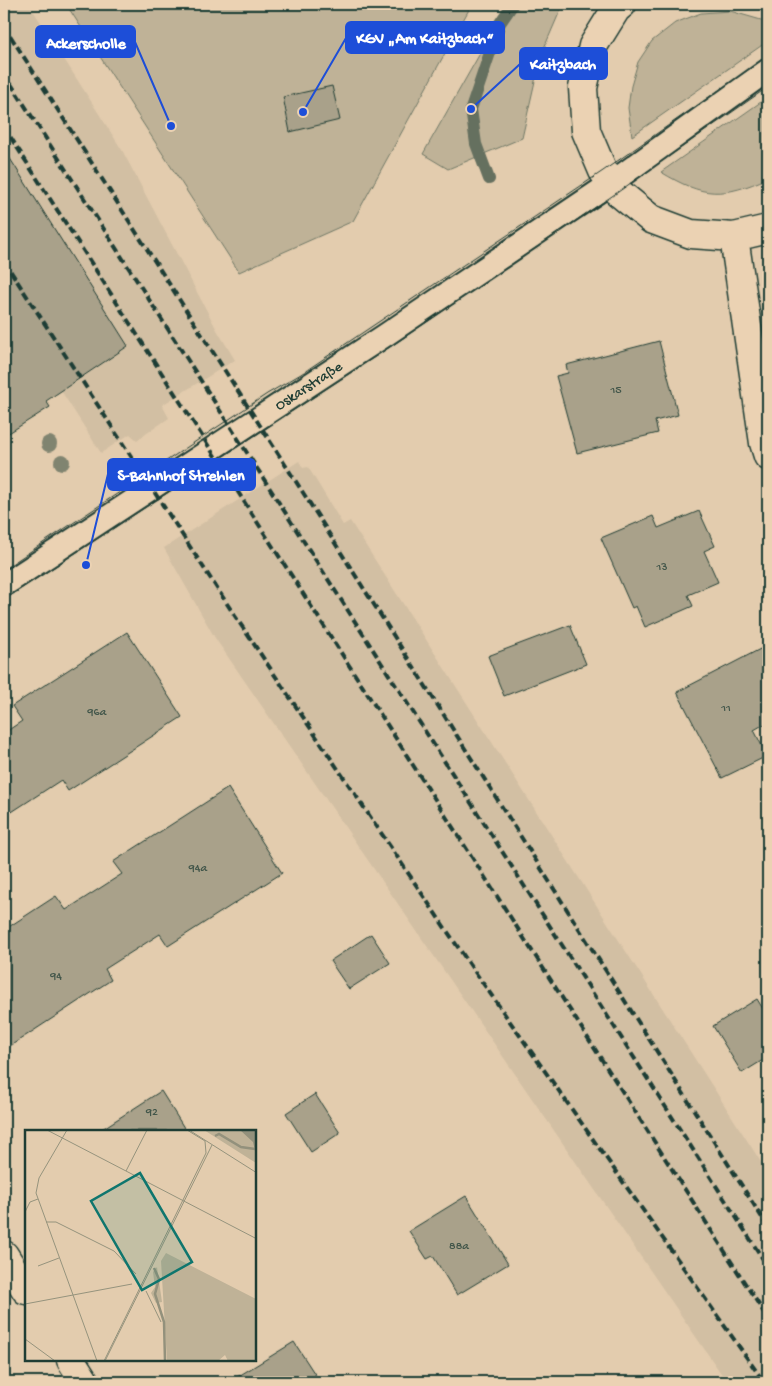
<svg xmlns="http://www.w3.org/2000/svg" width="772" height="1386" font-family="'Gochi Hand',sans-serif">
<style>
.built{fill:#d2bfa3}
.green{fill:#bfb297;stroke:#6f7866}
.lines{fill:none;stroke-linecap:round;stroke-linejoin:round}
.stream{stroke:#656f5f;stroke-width:12}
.building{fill:#a9a18a;stroke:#1f3d34}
.service-casing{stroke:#1f3d34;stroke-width:26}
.minor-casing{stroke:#1f3d34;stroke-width:31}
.service{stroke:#ebd2b3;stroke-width:22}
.minor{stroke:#ebd2b3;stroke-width:28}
.tram{stroke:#1f3d34;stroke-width:1}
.rail{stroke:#1f3d34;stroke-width:4;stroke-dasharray:8 4;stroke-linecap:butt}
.tree{fill:#808470}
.labels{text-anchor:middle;stroke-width:5;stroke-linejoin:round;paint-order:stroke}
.number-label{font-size:12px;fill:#42564a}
.street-label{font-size:15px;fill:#1f3d34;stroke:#ebd2b3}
.inset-river{fill:none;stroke:#93917c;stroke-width:2.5}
.inset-road{fill:none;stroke:#95937d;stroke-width:1}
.view{fill:#0f766e;fill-opacity:0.15;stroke:#0f766e;stroke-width:2.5}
.inset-edge{fill:none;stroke:#1f3d34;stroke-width:2.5}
.leader{fill:none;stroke:#1d4ed8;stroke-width:2}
.callout-dot{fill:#1d4ed8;stroke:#ebd2b3;stroke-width:2}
.callout{fill:#1d4ed8;stroke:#1d4ed8;stroke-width:2}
.callout-label{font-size:16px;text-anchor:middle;font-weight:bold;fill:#fff}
</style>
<rect width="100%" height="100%" fill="#e3ccae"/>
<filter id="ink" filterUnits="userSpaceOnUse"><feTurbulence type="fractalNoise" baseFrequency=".02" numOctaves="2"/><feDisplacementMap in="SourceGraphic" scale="10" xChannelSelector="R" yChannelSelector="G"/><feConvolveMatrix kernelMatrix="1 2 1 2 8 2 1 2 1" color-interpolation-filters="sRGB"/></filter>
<g filter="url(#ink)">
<!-- built -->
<path class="built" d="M 4,4 L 29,4 L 122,150 L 217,330 L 235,360 L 162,405 L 169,418 L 137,440 L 130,434 L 101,453 L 4,302 Z
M 299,461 L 303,468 L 308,467 L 343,525 L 350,521 L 768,1173 L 768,1382 L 727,1382 L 215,638 L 164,548 Z"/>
<!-- green -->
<path class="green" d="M 66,4 L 472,4 L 353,221 L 239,272 Z
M 508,4 L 563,4 L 541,55 L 522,138 L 448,169 L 423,154 Z
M 730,11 L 761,20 L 768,24 L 768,41 L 632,136 L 628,108 L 631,86 L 638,62 L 652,41 L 675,23 L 701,13 Z
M 768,97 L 768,178 C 723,198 704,198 661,172 Z"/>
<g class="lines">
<!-- stream -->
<path class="stream" d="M 489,179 L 476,144 L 471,109 L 500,23 L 513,4"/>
</g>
<!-- building -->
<path class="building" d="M 332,86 L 340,120 L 290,132 L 283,97 Z
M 4,149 L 128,346 L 46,401 L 50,407 L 4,436 Z
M 659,341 L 678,415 L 655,421 L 658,433 L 577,453 L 556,376 L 568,373 L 566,365 Z
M 699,511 L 715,546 L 704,551 L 718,582 L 688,595 L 693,606 L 645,627 L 636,606 L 632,608 L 601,538 L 653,516 L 658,528 Z
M 570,625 L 586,664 L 504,696 L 488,656 Z
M 127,632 L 182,717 L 68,791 L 61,780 L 4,817 L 4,733 L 22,721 L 12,706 Z
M 768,645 L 768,722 L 754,730 L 767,756 L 722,778 L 677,692 Z
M 228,788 L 282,873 L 168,946 L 160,934 L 105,969 L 111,980 L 4,1050 L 4,930 L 56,896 L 66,910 L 122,874 L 113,862 Z
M 371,934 L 390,963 L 349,989 L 330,961 Z
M 757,999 L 768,1017 L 768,1057 L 742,1073 L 713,1026 Z
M 161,1091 L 186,1131 L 99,1131 Z
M 315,1094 L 340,1133 L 311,1152 L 286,1113 Z
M 466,1196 L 508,1264 L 457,1295 L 433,1256 L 427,1259 L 409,1231 Z
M 294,1342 L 320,1382 L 229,1382 Z"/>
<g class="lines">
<defs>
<path id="service" d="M 4,585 L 384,336 L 611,183 L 768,70"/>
<path id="minor" d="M 622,4 L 616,9 L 593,46 L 583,88 L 586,131 L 603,171 L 618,192 L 651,219 L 691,234 L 734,237 L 768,229
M 734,237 L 764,443 L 768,456
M 4,1255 L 26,1290
M 71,1360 L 85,1382"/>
</defs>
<!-- service casing -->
<use href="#service" class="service-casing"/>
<!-- minor casing -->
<use href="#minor" class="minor-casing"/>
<!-- service -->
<use href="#service" class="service"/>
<!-- minor -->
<use href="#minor" class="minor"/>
<!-- tram -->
<path class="tram" d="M 4,569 L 267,394 L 301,374 L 603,171 L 768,56
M 4,600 L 393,345 L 618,192 L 768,87"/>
<!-- rail -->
<path class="rail" d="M 4,26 L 302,491 L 768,1227
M 4,73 L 768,1267
M 4,127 L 768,1319
M 4,261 L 235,616 L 468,962 L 764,1382"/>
</g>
<!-- trees -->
<g class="tree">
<circle cx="49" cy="444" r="8"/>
<circle cx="62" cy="462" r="8"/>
</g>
</g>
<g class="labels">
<!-- number labels -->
<g class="number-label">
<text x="616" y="393">15</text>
<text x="662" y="570">13</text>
<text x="726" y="711">11</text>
<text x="97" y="715">96a</text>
<text x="198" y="871">94a</text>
<text x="56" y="979">94</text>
<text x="152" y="1115">92</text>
<text x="459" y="1249">88a</text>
</g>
<!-- street labels -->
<g class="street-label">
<text transform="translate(308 385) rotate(-33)" y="5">Oskarstraße</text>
</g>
</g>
<!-- overview -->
<g transform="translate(25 1130)">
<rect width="231" height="231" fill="#e3ccae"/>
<path d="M 179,0 L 231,0 L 231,33 ZM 141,123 L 231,169 L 231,231 L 203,231 L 200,225 L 193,231 L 142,231 L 136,131 ZM 132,137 L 137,172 L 131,173 L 126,163 L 130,157 L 128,142 Z" fill="#bfb297"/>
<path d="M 215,0 L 231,0 L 231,25 L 228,12 Z" fill="#93917c"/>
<path class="inset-river" d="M 190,6 L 194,4 L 216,17 L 230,19M 129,138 L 134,149 L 130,164 L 139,192 L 140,231"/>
<path class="inset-road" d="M 22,0 L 232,109M 42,0 L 14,48 L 11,63 L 72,231M 164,0 L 232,43M 101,41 L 122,0M 0,82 L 5,72 L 13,69M 21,92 L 31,92 L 89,121 L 111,144M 13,136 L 34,128M 121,161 L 136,192M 0,174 L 107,154M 0,209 L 30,231M 79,231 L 181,23 L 180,11 L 162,0M 80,231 L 187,15"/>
<path class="view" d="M 115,43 L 167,132 L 117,160 L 66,71 Z"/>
<rect width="231" height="231" class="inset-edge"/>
</g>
<!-- callouts -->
<path class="leader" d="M303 112L346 38M171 126L135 42M471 109L520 64M86 565L108 474"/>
<g class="callout-dot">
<circle cx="303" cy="112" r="5"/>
<circle cx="171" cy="126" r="5"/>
<circle cx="471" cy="109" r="5"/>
<circle cx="86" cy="565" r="5"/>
</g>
<g class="callout">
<rect x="346" y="22" width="158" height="31" rx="5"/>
<rect x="36" y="26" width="99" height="31" rx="5"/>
<rect x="520" y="48" width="87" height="31" rx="5"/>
<rect x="108" y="459" width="147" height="31" rx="5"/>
</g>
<g class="callout-label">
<text x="425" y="43">KGV „Am Kaitzbach“</text>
<text x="86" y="48">Ackerscholle</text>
<text x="563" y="69">Kaitzbach</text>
<text x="181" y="480">S-Bahnhof Strehlen</text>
</g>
<!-- margin -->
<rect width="772" height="1386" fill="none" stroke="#ebd2b3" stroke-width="20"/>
<rect x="10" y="10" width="752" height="1366" fill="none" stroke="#1f3d34" stroke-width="2" filter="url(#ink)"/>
</svg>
